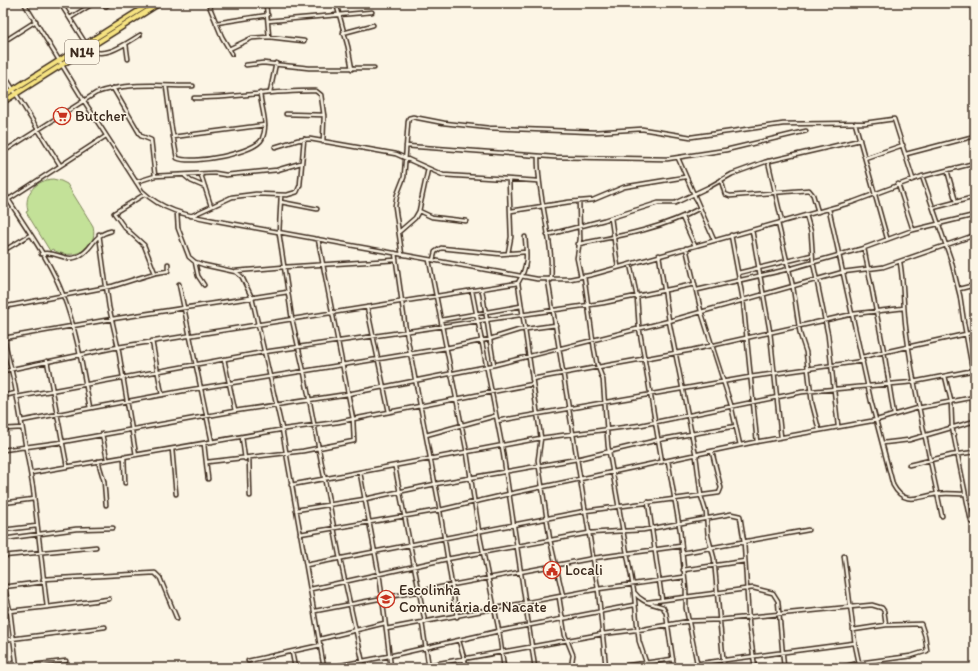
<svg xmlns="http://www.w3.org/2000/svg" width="978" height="671" font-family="Itim,sans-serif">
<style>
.green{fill:#c3e198;stroke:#7f865b}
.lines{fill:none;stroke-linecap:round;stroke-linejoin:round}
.street-casing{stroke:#3b2a1e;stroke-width:5.5}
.primary-casing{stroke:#3b2a1e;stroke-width:7}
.street{stroke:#fcf5e5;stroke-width:2.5}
.primary{stroke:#f6e381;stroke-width:4}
.labels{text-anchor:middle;stroke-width:3;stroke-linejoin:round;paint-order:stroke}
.shield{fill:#fcf5e5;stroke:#75675a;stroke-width:1}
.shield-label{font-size:14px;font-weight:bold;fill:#3b2a1e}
.poi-label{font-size:15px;fill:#3b2a1e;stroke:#fcf5e5;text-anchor:start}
</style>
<rect width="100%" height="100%" fill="#fcf5e5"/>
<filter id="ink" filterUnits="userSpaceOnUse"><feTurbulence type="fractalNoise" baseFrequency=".025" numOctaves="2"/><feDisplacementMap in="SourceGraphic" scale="8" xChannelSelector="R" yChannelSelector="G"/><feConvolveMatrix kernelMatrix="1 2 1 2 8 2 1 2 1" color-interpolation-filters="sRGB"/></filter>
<g filter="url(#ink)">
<!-- green -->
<path class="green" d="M 53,179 L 61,181 L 67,184 L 93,226 C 99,250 71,262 52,249 L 50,251 L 26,212 L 28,211 C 23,193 37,180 53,179 Z"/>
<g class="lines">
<defs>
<path id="street" d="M 24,3 L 84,101 L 142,191 C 162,210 185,215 212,220 L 537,279 L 570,279 L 591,275 L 853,202 L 920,177 L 975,163
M 60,3 L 86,44
M 97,3 L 106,6 L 110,3
M 208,3 L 222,37 L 232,54
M 266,3 L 269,37
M 336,3 L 348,47 L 352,69
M 70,18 L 94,3
M 268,21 L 372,12
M 216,23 L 268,15
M 343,33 L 373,25
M 3,42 L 36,21
M 126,44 L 128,59
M 87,49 C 105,60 125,44 140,35
M 229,49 L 252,38 L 269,37 L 304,41
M 246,65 L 263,63 L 309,68 L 374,68
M 3,73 L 60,165
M 166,86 L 171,124 L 177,158 C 192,165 255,153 262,139 C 269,124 261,108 260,93
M 113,88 L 141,136 L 151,140 L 155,176
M 270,92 L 276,63
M 194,98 C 235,98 275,90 316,91 L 321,95 L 324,116 L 323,142
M 286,114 L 324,115
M 855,123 L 887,238
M 173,137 L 265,125
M 406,146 L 554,157 L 667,159 L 726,150 L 806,131
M 275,147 L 298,140 L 310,139 L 396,154 L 443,175 L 538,181
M 3,152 L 96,93 C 127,82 161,86 193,86
M 906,154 L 975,136
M 538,156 C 537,198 554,239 551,280
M 678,158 L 714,240
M 865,158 L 903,145
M 768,161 L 782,222
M 947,170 L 956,202
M 201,175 L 211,206
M 185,176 L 191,181 L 205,187
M 922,176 L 951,260 L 960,296 L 964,323 L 975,384
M 721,180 L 725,194 L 730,196 L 809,190 L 813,195 L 818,212
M 136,182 L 155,176 L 214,173 L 226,175 L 277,170 L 301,163
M 898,184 L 913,230
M 3,191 C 23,224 50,259 63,295 C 77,331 83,371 90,408
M 145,194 L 114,213 L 124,227 L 144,245 L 155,273
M 281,195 L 279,233 L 292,319 L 304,372 L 339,554 L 364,668
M 579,201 L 580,239 L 577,258 L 581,277
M 281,202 L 317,209
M 3,203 L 106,136
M 933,208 L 975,197
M 829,209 L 871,401 L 893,485 C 904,506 918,497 937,494 C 946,493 956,494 965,494
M 419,211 L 432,217 L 466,221
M 511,211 L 569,202 L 593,200 L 624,187 L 685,177
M 177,212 L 178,228 L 189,257 L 195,262 L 204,265 L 236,272 L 242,277 L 252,298 L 282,429 L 324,668
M 806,215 L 811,232 L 813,262 L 828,335 L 838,426
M 191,216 L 232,197 L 256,194 L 287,195 L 297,192 L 300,185 L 304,139
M 682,217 L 695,246
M 611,218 L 618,267
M 778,223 L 793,287 L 800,334 L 806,352 L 812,403 L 819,430
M 752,230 L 770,332 L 781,437
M 399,232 L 415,218 L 419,211 L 428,169
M 99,234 L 109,307 L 118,347 L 136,455
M 547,235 L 604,220 L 658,203 L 675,203 L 709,187 L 732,174 L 765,162 L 860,140
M 731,235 L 743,300 L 757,442
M 525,237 C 527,257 528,266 518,283 L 541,438 L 538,460 L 550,540 L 563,596
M 578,244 C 620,236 662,229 700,208
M 686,248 L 701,311 L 731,405 L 740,445
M 864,248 L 884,352 L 894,415
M 3,251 L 30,235
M 395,253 L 406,331 L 438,499 L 457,617
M 508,253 L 511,237 L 509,180
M 41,254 C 55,250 65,262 77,257 C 95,249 90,236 111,231
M 402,255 L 395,206 L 397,195 L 404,177 L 408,122 L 409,118 L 413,117 L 444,123 L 489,128 L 594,132 L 642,129 L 691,137 L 783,124 L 865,123 L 894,119 L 913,179
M 659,255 L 669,321 L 696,456 L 701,496 L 706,512 L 708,536 L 714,558 L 724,668
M 429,260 L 467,453 L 479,532 L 499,631 L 504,668
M 433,260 L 435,252 L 441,248 L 501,254 L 526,252
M 195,262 L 198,276 L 204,285
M 900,262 C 904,285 903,307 906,329 C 914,392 929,454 942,516
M 630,264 L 637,297 L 639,327 L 662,462
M 236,271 L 284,267 L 396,260
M 738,273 L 812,255
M 584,276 L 594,348 L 597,364 L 603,380 L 608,446 L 623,531 L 643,530 L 731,514 L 740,516 L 744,542 L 749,625 L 755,668
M 548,280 L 589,533 L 623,531 L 634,592 C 642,603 651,603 663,607 L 666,613 L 674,668
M 179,284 L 212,442
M 959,289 L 975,285
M 482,290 L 494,365
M 697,290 L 789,269 L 864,248 L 913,230 L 975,215
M 472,291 L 502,446 L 535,668
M 3,307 L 113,286 L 155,273 L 168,271 L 168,264
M 367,307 L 389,412
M 441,320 L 521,306
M 3,334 L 15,386 L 33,488 L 47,607 L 10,611 L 17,668
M 4,338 L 112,319 L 288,292
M 152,341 L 162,395
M 862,357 L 975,332
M 224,359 L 235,411
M 47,361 L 67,466
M 3,371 L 118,347 L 518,283
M 945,376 L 951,401 L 952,427 L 971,521 L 975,524
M 532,379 L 692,350 L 853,314 L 904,308
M 3,396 L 16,393
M 17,397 L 264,352 L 603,303 L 695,284
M 21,421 L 188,390 L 446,348 L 490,339 L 519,330 L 556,325
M 497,421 L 750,377 L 863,361
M 3,429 L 22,428
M 102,434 L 107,459
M 426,435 L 495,416
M 242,437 L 245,459
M 883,443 L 909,440 L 975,421
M 204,444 L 208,479
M 172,449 L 176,494
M 3,450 L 62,442 L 235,411 L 348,394 L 494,365 L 669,321 L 843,272 L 883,267 L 975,235
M 124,456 L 125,483
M 249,458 L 250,496
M 98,461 L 104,481 L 106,505
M 668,461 L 680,530 L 686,590 L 686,608 L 698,668
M 207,462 L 303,451 L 354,441 L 353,419 L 318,239
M 909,465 L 952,455 L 975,452
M 395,467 L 425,622
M 31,473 L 285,429 L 338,422 L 533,384
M 360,473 L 380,580 L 391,668
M 291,485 L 541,438 L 641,425 L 802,392 L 913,382 L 975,370
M 648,502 L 662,600
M 3,503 L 34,499
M 296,510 L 365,499 L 435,484 L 577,459 L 658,440 L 736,426
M 3,530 L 37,526
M 300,534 L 440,510 L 509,494 L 750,443 L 877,420 L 918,408 L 975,397
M 3,539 L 76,529 L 113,528
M 682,553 L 808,530
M 3,556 L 96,547
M 844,556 L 855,644 L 860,668
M 306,565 L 585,511 L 719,493 L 721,488 L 712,452
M 683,570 L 745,561
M 43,579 L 155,573 L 160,578 L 177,619
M 3,580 L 10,611 L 3,612
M 3,587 L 44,582
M 311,589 L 447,559 L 589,533 L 598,589 L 606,668
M 634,593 L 639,641 L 648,668
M 559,597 L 565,635 L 573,655 L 571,668
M 648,602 L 753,588 L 773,593 L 778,601 L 784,668
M 47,607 L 109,599
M 315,611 L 594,558 L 681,546
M 422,623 L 429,668
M 386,629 L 598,589 L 684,577
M 320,639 L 385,623
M 3,640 L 105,627
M 459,641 L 467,668
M 292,652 L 295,668
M 248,661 L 321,645
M 3,664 L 16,662
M 429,665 L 602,634 L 644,629 L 689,621 L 719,620 L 850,607 L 872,605 L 882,608 L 884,611 L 886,625
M 17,667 L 66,661
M 326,668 L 389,656 L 499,631 L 634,605
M 609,668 L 673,659
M 664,668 L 854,643
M 838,668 L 859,663 L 911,656 L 927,651 L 925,636 L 921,624 L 886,625 L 853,630
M 969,668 L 975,667"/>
<path id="primary" d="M 3,96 L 151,3
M 3,102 L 160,3"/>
</defs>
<!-- street casing -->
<use href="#street" class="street-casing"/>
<!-- primary casing -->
<use href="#primary" class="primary-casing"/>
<!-- street -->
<use href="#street" class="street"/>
<!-- primary -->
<use href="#primary" class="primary"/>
</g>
</g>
<!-- icons -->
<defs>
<symbol id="supermarket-ring" viewBox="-11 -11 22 22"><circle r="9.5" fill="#fcf5e5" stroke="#c8321e" stroke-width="1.5"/><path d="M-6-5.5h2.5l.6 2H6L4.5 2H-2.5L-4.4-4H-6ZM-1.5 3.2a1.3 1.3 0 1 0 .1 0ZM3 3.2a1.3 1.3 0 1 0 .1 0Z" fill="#c8321e"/></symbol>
<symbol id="civic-ring" viewBox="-11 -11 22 22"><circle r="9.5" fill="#fcf5e5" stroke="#c8321e" stroke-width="1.5"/><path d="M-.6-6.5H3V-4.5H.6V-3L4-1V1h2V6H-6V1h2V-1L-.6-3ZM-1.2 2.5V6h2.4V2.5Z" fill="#c8321e"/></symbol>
<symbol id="school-ring" viewBox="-11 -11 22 22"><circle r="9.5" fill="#fcf5e5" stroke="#c8321e" stroke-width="1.5"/><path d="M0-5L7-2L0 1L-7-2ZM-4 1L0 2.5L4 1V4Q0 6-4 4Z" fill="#c8321e"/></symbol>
</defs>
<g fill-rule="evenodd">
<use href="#supermarket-ring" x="52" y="106" width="20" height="20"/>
<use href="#civic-ring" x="542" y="560" width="20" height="20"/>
<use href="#school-ring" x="376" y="589" width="20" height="20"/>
</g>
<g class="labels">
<!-- shield labels -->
<rect class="shield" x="65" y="40" width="34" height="24" rx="3"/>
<g class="shield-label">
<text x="82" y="57">N14</text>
</g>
<!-- poi labels -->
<g class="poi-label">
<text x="75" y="121">Butcher</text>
<text x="565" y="575">Locali</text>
<text x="399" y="595">Escolinha<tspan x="399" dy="17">Comunitária de Nacate</tspan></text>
</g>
</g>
<!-- margin -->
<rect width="978" height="671" fill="none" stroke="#fcf5e5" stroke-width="16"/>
<rect x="8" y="8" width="962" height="655" fill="none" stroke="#3b2a1e" stroke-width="1.5" filter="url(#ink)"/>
</svg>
